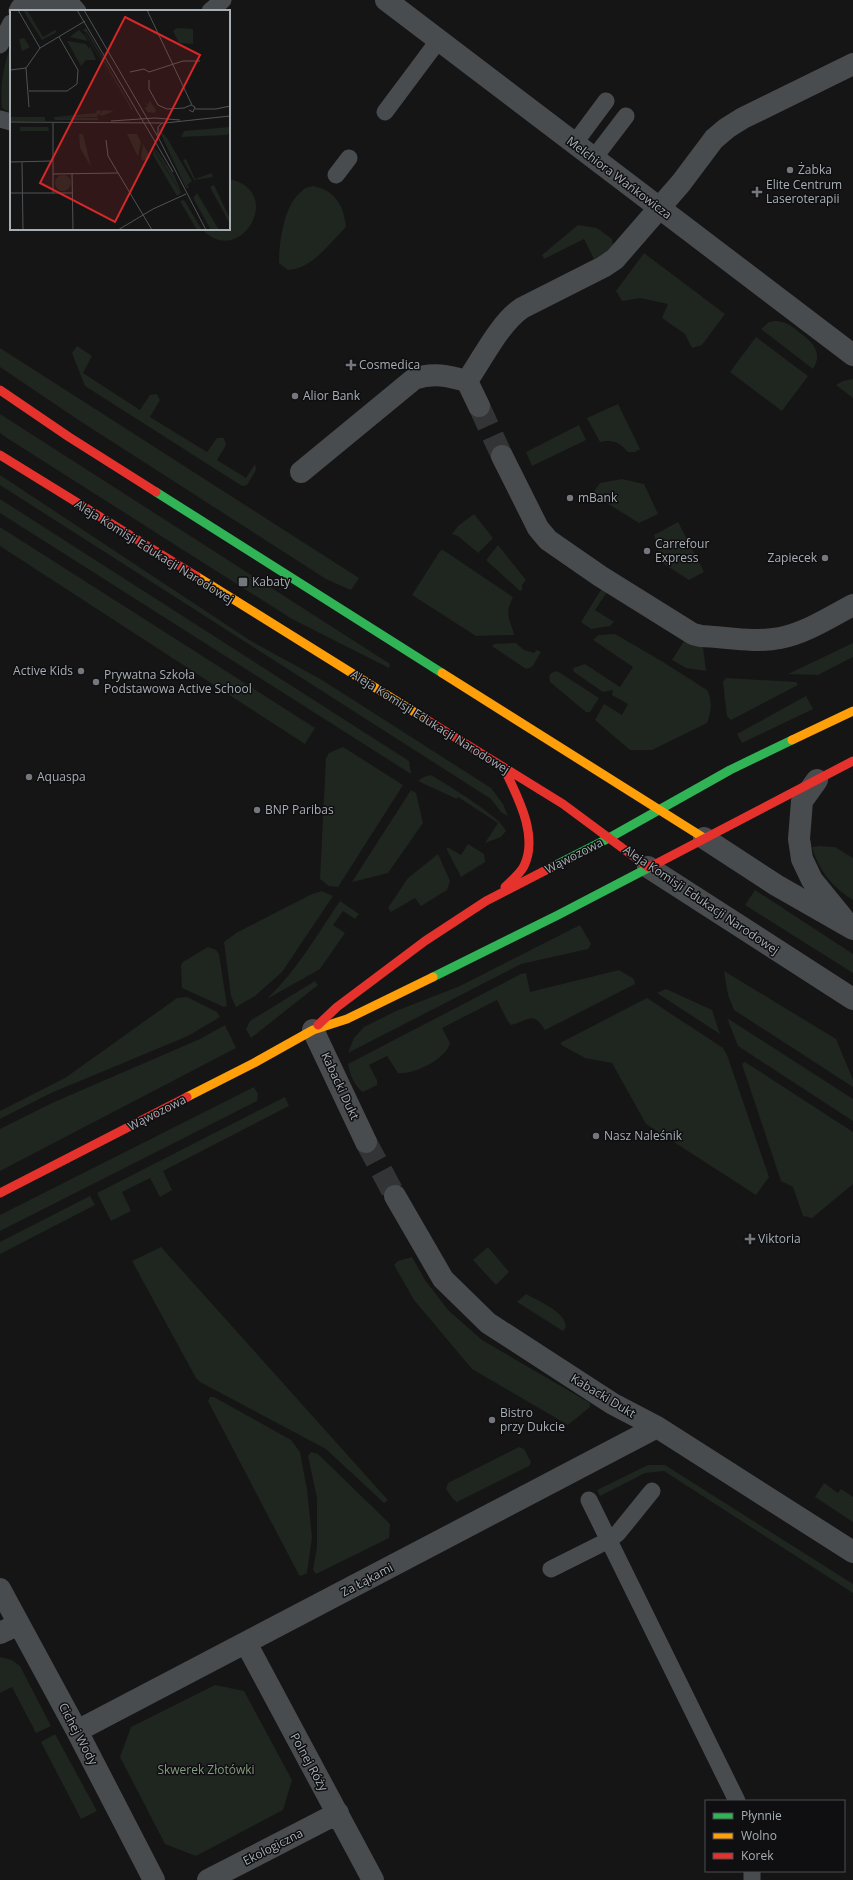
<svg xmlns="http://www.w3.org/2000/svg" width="853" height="1880" font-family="'Open Sans',sans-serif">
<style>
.green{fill:#1f251f}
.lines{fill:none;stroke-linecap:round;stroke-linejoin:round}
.street-tunnel{stroke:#323435;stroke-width:22;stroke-dasharray:22 11;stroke-linecap:butt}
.lane{stroke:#494c4e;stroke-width:17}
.street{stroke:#494c4e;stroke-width:22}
.fast{stroke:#30b455;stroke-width:9}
.slow{stroke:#ff9f0a;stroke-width:9}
.jam{stroke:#e5322d;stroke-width:9}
.poi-dot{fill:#74787c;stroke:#0f0f11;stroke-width:1.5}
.labels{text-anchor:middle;stroke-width:3;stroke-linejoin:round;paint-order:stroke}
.poi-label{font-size:12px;fill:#a7aeb4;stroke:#0f0f11;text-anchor:start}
.street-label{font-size:12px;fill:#a7aeb4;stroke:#0f0f11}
.park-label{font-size:12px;fill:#859d80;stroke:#0f0f11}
.inset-road{fill:none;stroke:#4f5255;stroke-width:1}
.view{fill:#d62828;fill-opacity:0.15;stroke:#d62828;stroke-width:2}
.inset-edge{fill:none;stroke:#a7aeb4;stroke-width:2}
</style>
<rect width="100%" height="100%" fill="#151515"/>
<!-- green -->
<path class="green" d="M 11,45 L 11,113 L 2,108 C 0,84 3,67 11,45 Z
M 229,179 C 287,191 239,270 202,229 L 229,229 Z
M 313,186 C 335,190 344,206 346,227 C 329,244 312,269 288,270 L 279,263 C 279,242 284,204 302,191 C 304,188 309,187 313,186 Z
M 578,225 L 597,228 L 612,239 L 613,245 L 608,251 L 594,259 L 584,239 L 544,259 L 542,255 Z
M 644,253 L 725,314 L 702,345 L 692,348 L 685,334 L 662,318 L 668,304 L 640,298 L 622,301 L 616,291 Z
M 775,321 C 786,321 792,326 800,333 C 813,342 823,353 813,369 L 761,329 L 769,322 Z
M 756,337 L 808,376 L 782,411 L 730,372 Z
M 77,346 L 92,356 L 83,373 L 140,410 L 150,395 L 157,394 L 160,400 L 150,417 L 207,452 L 217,438 L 224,438 L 226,445 L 217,460 L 246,478 L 255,464 L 256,470 L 247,485 L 242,486 L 85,386 L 72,353 Z
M 0,348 L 359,578 L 351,590 L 326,579 L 80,421 L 0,367 Z
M 853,379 L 853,398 L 836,385 L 843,381 Z
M 618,404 L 640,449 L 635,452 L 628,452 C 619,442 613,439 600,442 L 587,418 Z
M 0,414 L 390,664 L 389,668 L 292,619 L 7,438 L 0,433 Z
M 579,425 L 586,440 L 532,466 L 526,452 Z
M 0,475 L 251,641 L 322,680 L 491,788 L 503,804 L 508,816 L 501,812 L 491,799 L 0,485 Z
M 622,479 L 644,484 L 658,514 L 639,523 L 592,494 L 600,483 Z
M 0,499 L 409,761 L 411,774 L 0,513 Z
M 474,514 L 493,538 L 478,553 L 458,536 L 452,534 L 458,526 Z
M 678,522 L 704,572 L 689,580 L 664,564 L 654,535 Z
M 0,527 L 315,728 L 305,744 L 0,546 Z
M 498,545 L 526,580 L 522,585 L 522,590 L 520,591 L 487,561 L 487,559 Z
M 443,550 L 513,597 C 504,616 510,617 514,635 L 476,636 L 412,595 L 440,551 Z
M 602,588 L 607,592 L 595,610 L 614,622 L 610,626 L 591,629 L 581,622 Z
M 615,634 L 663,662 L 707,690 C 713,700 711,713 707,723 L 652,750 L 630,750 L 595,720 L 604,704 L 622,715 L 628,704 L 612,695 L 613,690 L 603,692 L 574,672 L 573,668 L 585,664 L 620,687 L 633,667 L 593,640 L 599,635 Z
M 684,641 L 703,647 L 706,671 L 686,668 L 672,660 Z
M 516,643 L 524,650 L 534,653 L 537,650 L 541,652 L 532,667 L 526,669 L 492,646 L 494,644 Z
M 853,643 L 853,657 L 818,675 L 788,674 Z
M 557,671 L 599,698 L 590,712 L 586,712 L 550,682 L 549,676 L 551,673 Z
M 726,678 L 796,682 L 798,685 L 731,720 L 727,716 L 723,682 Z
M 806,696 L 813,709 L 742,743 L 737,734 Z
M 343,747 L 403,785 L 338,887 L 329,886 L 320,879 L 326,758 L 329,753 Z
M 431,775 C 447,785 500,816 506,831 L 501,837 L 485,843 L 498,823 L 458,797 L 457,799 L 418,781 L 424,777 Z
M 411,790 L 416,793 L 423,823 L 388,873 L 352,882 Z
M 468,844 L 484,854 L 485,862 L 461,877 L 447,850 L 447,847 L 461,855 Z
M 819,846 L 835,847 L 853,858 L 853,900 C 832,887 819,871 812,847 Z
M 438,854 L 450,881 L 447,890 L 421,906 L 415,898 L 391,912 L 388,908 L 408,878 Z
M 755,890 L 853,954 L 853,973 L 745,905 Z
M 322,891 L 333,896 L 282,972 L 255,996 L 236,1007 L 231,996 L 224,942 L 236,933 L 312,894 Z
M 340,901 L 359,914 L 355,919 L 343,911 L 333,925 L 345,933 L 320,969 L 267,999 C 297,970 317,935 340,901 Z
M 580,925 L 591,944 L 588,949 L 521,964 L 348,1053 L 354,1038 L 364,1027 L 396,1011 L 460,986 Z
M 208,947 L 216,950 L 219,954 L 227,1006 L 224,1007 L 182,988 L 181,965 L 183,962 Z
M 619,970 L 634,979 L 635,984 L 545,1030 C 532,1010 529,1021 511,1025 L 507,1020 L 497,1000 L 442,1028 L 450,1043 C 446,1059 414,1075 398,1073 L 387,1056 L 369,1065 L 377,1080 L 377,1085 L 363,1092 C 354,1086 350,1074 348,1064 L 521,974 L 526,973 L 530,992 Z
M 724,971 L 836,1039 L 853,1080 L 853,1087 L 734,1010 L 728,995 Z
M 315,981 L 318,985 L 251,1038 L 246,1029 L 250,1021 Z
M 666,989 L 712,1010 L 720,1034 L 657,993 Z
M 187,997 L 217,1012 L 220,1017 L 188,1036 L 51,1093 L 0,1119 L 0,1111 L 65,1078 L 177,998 Z
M 647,998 L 723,1048 L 727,1055 L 769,1177 L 756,1195 L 646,1124 L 612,1063 L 585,1058 L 563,1046 L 560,1043 Z
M 727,1018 L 853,1099 L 853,1121 L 738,1046 Z
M 225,1025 L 236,1048 L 0,1171 L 0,1129 L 52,1103 L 200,1039 Z
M 745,1062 L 853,1132 L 853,1184 L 812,1218 L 803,1216 L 793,1187 L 781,1181 L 742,1064 Z
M 254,1087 L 258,1094 L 257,1101 L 0,1231 L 0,1215 Z
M 285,1097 L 289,1106 L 163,1171 L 172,1190 L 160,1197 L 150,1178 L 122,1192 L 131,1211 L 111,1221 L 97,1193 Z
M 90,1196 L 95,1205 L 0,1254 L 0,1242 Z
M 161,1247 L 386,1498 L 388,1500 L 384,1503 L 326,1449 L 200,1382 L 196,1378 L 132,1261 Z
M 488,1247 L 509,1272 L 496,1285 L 473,1260 Z
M 412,1257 L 425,1280 L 448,1310 L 482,1340 L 590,1403 L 590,1407 L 568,1425 L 472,1369 L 414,1300 L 394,1265 L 398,1261 Z
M 526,1294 C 538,1301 565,1311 566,1327 L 563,1331 L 517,1302 Z
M 210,1397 L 214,1397 L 291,1440 L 300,1452 L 307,1489 L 312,1537 L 307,1573 L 301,1576 L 299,1575 L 208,1401 Z
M 519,1447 L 524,1449 L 531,1462 L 529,1466 L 457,1502 L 453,1499 L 446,1489 L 448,1483 Z
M 311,1452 L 318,1454 L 390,1524 L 389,1538 L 316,1574 L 313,1570 L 317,1547 L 317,1498 L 308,1456 Z
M 648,1465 L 665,1465 L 853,1584 L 853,1593 L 664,1471 L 645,1473 L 600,1496 L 597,1490 Z
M 824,1483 L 838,1493 L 841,1489 L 853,1497 L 853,1522 L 815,1497 Z
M 0,1657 L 12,1660 L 20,1666 L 51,1726 L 36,1733 L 12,1687 L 0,1693 Z
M 215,1685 L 244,1691 L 292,1780 L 283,1810 L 196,1856 L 165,1844 L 120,1757 L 131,1727 Z
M 55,1734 L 97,1811 L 81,1819 L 41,1742 Z"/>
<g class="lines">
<!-- street-tunnel -->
<path class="street-tunnel" d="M 479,406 L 502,456
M 366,1142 L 395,1196"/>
<!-- lane -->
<path class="lane" d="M 17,11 L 19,7 L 71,3 L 78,11
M 210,11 L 223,0
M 0,45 L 11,23
M 385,112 L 438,41
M 0,119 L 11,122
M 574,144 L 606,101
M 594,158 L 626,116
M 336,175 L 349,158
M 589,1500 L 737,1801
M 551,1569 L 609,1540 L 618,1533 L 652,1491
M 752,1871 L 752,1880"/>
<!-- street -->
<path class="street" d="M 386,0 L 853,355
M 467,381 C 483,358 499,324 522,308 L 603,267 L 615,259 L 681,183 L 714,139 L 727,128 L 743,118 L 853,64
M 502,456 L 538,528 L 548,540 L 600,576 L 693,634 L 701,636 C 726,637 755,643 780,638 C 806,633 830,617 853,605
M 301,472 L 414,379 C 433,372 449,376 467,381 L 479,406
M 817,780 L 802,801 L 799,839 L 802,859 L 812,880 L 843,918
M 704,838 L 776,885 L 853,929
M 648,867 L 853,999
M 313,1030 L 366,1142
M 395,1196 L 443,1279 L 488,1323 L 613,1404 L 657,1427 L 853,1552
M 0,1589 L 77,1731 L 154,1880
M 0,1633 L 19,1624
M 246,1643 L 373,1880
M 77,1731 L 657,1427
M 208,1880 L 338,1813"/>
<!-- fast -->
<path class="fast" d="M 156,492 L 442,673
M 552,867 L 609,838 L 730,770 L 792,740
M 433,977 L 558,915 L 652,866"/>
<!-- slow -->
<path class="slow" d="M 196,576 L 427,720
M 442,673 L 704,838
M 792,740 L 853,711
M 187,1097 L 254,1063 L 313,1030 L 347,1019 L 433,977"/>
<!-- jam -->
<path class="jam" d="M 0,390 L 69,437 L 156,492
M 0,455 L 196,576
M 427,720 L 563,804 L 648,867
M 504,768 C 517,796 539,835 524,866 C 520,874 511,881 505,887
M 652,866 L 853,761
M 318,1025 L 337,1007 L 425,941 L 486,901 L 552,867
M 0,1193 L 187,1097"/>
</g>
<!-- markers -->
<g class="poi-dot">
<circle cx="790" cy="170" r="4"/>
<path d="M755 186h4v4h4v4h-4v4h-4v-4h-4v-4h4z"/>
<path d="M349 359h4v4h4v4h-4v4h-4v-4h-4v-4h4z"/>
<circle cx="295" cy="396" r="4"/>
<circle cx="570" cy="498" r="4"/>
<circle cx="647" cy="551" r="4"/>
<circle cx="825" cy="558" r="4"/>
<rect x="238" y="577" width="10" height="10" rx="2"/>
<circle cx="81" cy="671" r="4"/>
<circle cx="96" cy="682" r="4"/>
<circle cx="29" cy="777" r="4"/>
<circle cx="257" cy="810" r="4"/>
<circle cx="596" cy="1136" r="4"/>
<path d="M748 1233h4v4h4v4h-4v4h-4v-4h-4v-4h4z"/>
<circle cx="492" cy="1420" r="4"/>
</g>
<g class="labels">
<!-- poi labels -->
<g class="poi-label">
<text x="798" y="174">Żabka</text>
<text x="766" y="189">Elite Centrum<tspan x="766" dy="14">Laseroterapii</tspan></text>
<text x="359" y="369">Cosmedica</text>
<text x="303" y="400">Alior Bank</text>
<text x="578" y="502">mBank</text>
<text x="655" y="548">Carrefour<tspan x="655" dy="14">Express</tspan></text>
<text x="817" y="562" text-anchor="end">Zapiecek</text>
<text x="252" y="586">Kabaty</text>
<text x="73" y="675" text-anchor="end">Active Kids</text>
<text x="104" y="679">Prywatna Szkoła<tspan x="104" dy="14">Podstawowa Active School</tspan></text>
<text x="37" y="781">Aquaspa</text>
<text x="265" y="814">BNP Paribas</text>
<text x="604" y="1140">Nasz Naleśnik</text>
<text x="758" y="1243">Viktoria</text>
<text x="500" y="1417">Bistro<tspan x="500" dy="14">przy Dukcie</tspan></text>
</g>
<!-- street labels -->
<g class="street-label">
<text transform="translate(619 178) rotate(37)" y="4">Melchiora Wańkowicza</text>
<text transform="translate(154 552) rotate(32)" y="4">Aleja Komisji Edukacji Narodowej</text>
<text transform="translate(430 722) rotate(32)" y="4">Aleja Komisji Edukacji Narodowej</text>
<text transform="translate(574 856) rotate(-27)" y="4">Wąwozowa</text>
<text transform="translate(701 900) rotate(34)" y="4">Aleja Komisji Edukacji Narodowej</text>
<text transform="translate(340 1086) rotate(65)" y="4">Kabacki Dukt</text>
<text transform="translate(157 1113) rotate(-27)" y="4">Wąwozowa</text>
<text transform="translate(603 1396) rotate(31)" y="4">Kabacki Dukt</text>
<text transform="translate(367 1580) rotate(-28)" y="4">Za Łąkami</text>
<text transform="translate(78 1734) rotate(62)" y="4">Cichej Wody</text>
<text transform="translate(309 1762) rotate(61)" y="4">Polnej Róży</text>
<text transform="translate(273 1847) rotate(-27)" y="4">Ekologiczna</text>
</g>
<!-- park labels -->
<g class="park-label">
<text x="206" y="1774">Skwerek Złotówki</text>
</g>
</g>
<!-- overview -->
<g transform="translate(10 10)">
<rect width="220" height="220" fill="#151515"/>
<path d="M 13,0 L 17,0 L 33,27 L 45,20 L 47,22 L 32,30 ZM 76,18 L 122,98 L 123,102 L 77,23 L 73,20 ZM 167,18 L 183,19 L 183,34 L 169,33 L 163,21 ZM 69,20 L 74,25 L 78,31 L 60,27 ZM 74,23 L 76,24 L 116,94 L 75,24 ZM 14,28 L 20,37 L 12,41 L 9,29 ZM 57,31 L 76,34 L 79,39 L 80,36 L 86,50 L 76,50 L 71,56 ZM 139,90 L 146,100 L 145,103 L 137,102 L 135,97 L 138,97 L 135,92 L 139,95 ZM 87,100 L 91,101 L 90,105 L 92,100 L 104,101 L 92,106 L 87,104 L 88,107 L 45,107 L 86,103 ZM 0,107 L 35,107 L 35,111 L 0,111 ZM 49,107 L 88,108 L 88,110 L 45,110 L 44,107 ZM 10,117 L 38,117 L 39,121 L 10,121 ZM 220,117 L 220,123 L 216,125 L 171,127 L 174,121 ZM 148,118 L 157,128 L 182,171 L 177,175 L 179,178 L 176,178 ZM 69,124 L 73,124 L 81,157 L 70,138 ZM 117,124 L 127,124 L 131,132 L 128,147 ZM 133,134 L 141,148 L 132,151 L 131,147 ZM 145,138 L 164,165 L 172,184 L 144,139 ZM 143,139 L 171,183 L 167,186 L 143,145 ZM 176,149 L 185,169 L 202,163 L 202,167 L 184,170 L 173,150 ZM45 173a8 8 0 1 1 16 0a8 8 0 1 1-16 0ZM 204,175 L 220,209 L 220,214 L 200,177 ZM 187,183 L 209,220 L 201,220 L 183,188 ZM 174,190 L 192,220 L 187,220 L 170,191 Z" fill="#1f251f"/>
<path class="inset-road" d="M 8,0 L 30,38M 67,0 L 163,162M 74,0 L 148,127 L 196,220M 137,0 L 182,95M 16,58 L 19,97M 0,60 L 16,58 L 30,38 L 75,11M 120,62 L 134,59 L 139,62M 139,62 L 173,51 L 190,51M 139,70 L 139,79 L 148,95 L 157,99 L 174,98 L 181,95 L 185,97 L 183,102 L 179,100M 19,81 L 57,81 L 67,74 L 68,60 L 49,27M 185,99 L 206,99 L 220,96M 101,111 L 145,108 L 170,110M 0,112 L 155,113 L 220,106M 43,113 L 43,183M 148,125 L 148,117 L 152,113M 96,130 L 98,146 L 142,220M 0,152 L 43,151M 12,152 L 13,220M 62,163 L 63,220M 43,164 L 108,163M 0,183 L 63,183M 108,220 L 143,199 L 176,184"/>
<path class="view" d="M 115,7 L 190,45 L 105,212 L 30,173 Z"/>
<rect width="220" height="220" class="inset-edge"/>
</g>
<!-- legend -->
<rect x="705" y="1800" width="140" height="72" fill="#0f0f11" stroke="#4c4f52"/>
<rect x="713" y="1813" width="20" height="6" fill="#30b455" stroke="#4c4f52"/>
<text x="741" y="1820" font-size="12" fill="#a7aeb4">Płynnie</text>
<rect x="713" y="1833" width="20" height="6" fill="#ff9f0a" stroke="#4c4f52"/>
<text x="741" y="1840" font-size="12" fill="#a7aeb4">Wolno</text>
<rect x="713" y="1853" width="20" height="6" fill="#e5322d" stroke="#4c4f52"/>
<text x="741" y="1860" font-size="12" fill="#a7aeb4">Korek</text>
</svg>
